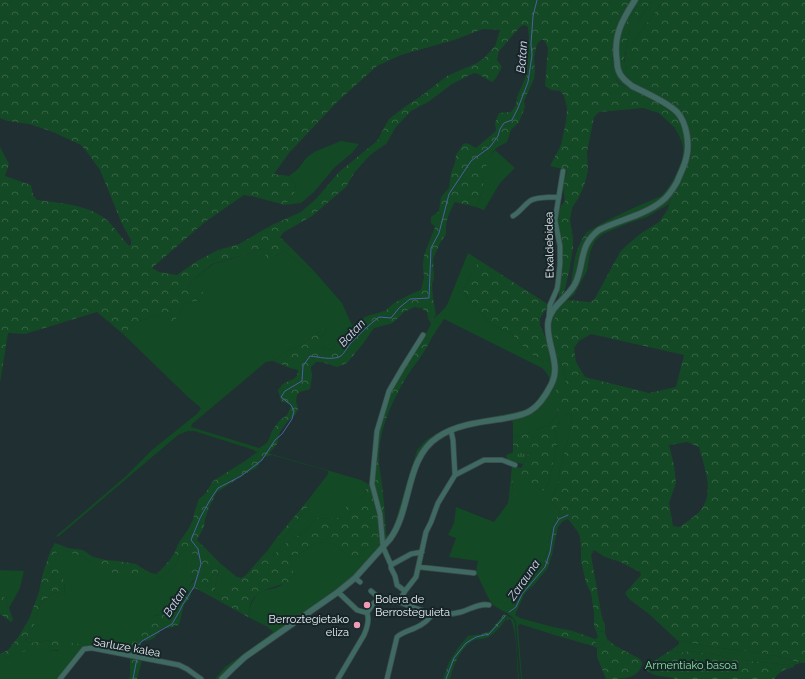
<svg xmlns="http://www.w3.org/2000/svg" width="805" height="679" font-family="Raleway,sans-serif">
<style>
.grass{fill:#144925;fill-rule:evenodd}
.forest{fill:url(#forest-crowns);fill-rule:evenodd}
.park{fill:url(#park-tufts)}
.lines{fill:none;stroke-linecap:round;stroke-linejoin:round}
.stream{stroke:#4d61a6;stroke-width:1}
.minor-casing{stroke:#3c4a4d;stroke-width:6}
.tertiary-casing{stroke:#3c4a4d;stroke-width:7}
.minor{stroke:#3f6a62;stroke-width:4.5}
.tertiary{stroke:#3f6a62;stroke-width:5.5}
.poi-dot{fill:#f19ab4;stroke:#172528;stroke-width:1.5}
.labels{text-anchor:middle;stroke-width:4;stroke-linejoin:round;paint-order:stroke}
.street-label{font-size:11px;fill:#eaf3f5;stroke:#172528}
.poi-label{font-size:11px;fill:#eaf3f5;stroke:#172528;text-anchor:start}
.park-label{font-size:11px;fill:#83e99c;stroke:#172528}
.water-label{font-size:12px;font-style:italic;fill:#d3daee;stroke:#172528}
</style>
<defs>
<pattern id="forest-crowns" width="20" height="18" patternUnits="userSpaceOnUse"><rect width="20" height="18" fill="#144925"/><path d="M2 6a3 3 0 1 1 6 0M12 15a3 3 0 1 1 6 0" fill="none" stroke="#366445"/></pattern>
<pattern id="park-tufts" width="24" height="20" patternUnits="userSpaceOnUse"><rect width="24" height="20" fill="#144925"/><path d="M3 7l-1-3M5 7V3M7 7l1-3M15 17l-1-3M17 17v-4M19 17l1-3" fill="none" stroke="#366445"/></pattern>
</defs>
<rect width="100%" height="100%" fill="#202f32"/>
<!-- grass -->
<path class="grass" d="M 637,0 L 637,6 L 635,13 L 636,23 L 653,0 L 664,0 L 636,38 L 633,44 L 641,85 L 644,89 L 644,90 L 630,82 L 623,76 L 618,62 L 619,36 L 625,20 ZM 630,30 C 628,35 626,39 626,44 C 626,47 627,47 626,50 C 625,60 623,60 627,70 L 621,61 L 621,35 Z
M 612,59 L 614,60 L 616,68 L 634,89 C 620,88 608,74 612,59 Z
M 674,127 L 683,131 C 684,137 686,144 685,150 C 683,169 672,190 658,203 L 590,235 L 587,232 C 610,218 635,207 661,196 C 671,187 683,164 683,150 C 683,141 678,134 674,127 Z
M 341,141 L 359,144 L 352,153 L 335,167 L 314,192 L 301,203 L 285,205 L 294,195 L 296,185 L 289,176 L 298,169 L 307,157 L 316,151 Z
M 495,150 L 515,168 L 500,183 L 484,210 L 476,207 L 483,191 L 484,175 L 487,161 L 489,157 Z
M 672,194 L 669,204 L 647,217 L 629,223 L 603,234 L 595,241 L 590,252 L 587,271 L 574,295 L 567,300 L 557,354 L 566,374 L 565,388 L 556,388 L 556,402 L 558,413 L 550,425 L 513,438 L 513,425 L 512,419 L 524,416 L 533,413 L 541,405 L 556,378 L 550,334 L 550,322 L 553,314 L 569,296 L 588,245 L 594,237 L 600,232 L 648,212 L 660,206 L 667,200 Z
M 263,248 L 273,258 L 284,250 L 310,272 L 314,271 L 342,303 L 352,325 L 340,338 L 332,350 L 321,348 L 321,340 L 327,330 L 323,329 L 301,345 L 287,351 L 273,361 L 266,362 L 192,424 L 191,427 L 259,448 L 261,450 L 256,452 L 254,450 L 194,431 L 188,431 L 178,435 L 58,537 L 56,536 L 126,476 L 152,450 L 198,413 L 201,408 L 187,396 L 123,334 L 139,321 L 158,315 L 178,316 L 185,303 L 201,300 L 187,288 L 192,281 L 213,264 L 247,254 Z
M 468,253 L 479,260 L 463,290 L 468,300 L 476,306 L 488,322 L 500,328 L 511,333 L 528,352 L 545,363 L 551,358 L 553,371 L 552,378 L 547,389 L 536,404 L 528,410 L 520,414 L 472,423 L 425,445 L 399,518 L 393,533 L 385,542 L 384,534 L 386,534 L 388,536 L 391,532 L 395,522 L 417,450 L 426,440 L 441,431 L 471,421 L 516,412 L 527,409 L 536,402 L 549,382 L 549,377 L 545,371 L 542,368 L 444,319 L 431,339 L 424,337 L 431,324 L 430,322 C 436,316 442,312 447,305 Z
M 580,262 L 576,278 L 570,289 L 574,263 Z
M 571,413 L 572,420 L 569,436 L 560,468 L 557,487 L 552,499 L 552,502 L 560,512 L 552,526 L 544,564 L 548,568 L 534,585 L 525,593 L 515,615 L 520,618 L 553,627 L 551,634 L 520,624 L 518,626 L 522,679 L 521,679 L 516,622 C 511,613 501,611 493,605 C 490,603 479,578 477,574 C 476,569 477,565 478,561 L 449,557 L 456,538 L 448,535 L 454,523 L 456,507 L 494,522 L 508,503 L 509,496 L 512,493 L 513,475 L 519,474 L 543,491 L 549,482 L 557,444 C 552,432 557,423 566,414 Z
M 268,453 L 361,480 L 368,484 L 364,494 L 361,499 L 361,507 L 344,517 L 328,519 L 318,518 L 312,523 L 308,529 L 282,546 L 273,556 L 267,551 L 275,540 L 280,540 L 284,538 L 296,522 L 309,505 L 308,500 L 328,474 L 328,471 L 272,455 L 264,457 Z
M 327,542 L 337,546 L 346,554 L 382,543 L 381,547 L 350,580 L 229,669 L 219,679 L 215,679 L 225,667 L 268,636 L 273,632 L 268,627 L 248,617 C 250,613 249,607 252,602 C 261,586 269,592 282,585 C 286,582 290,578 295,575 L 286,557 L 299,554 L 316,543 Z
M 58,549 L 82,556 L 90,562 L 139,572 L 139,566 L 151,573 L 157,574 L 160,578 L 175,566 L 182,550 L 189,551 L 193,554 L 190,572 L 194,579 L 169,614 L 157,615 L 149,620 L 149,624 L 130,655 L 86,647 L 58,679 L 0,679 L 0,654 L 2,653 L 5,658 C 13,657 17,653 23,651 C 35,648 48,650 59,651 L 51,640 L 30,643 L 25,640 L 34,626 L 40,605 L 54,592 L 64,595 C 67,583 59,566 54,555 Z
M 220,563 L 237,577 L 232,582 L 222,597 L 214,593 Z
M 0,570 L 24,571 L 20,588 L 9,608 L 6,605 L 7,599 L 0,595 Z
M 507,616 L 513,619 L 515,623 L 519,679 L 518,679 C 517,666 517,628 510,619 L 506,621 Z
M 596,631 L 605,632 L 607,639 L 604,645 L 597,648 L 593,646 L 596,644 L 595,639 L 598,637 Z
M 677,640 L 708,646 L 742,651 L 749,651 L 753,652 L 777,656 L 801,663 L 794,665 L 794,667 L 791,668 L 789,665 L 731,659 L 721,656 L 690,651 L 679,653 L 671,650 L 679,644 L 679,642 Z"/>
<!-- forest -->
<path class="forest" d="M 0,0 L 633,0 L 614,45 L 613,56 L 611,65 L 612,72 L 616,80 L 621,85 L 631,89 L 644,90 L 644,88 L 631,76 C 630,63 630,49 636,38 L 664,0 L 805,0 L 805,663 L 801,663 L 777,656 L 753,652 L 749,651 L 742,651 L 708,646 L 677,640 L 649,614 L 629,599 L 625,593 L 641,575 L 640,572 L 620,562 L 605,557 L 594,550 L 591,555 L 602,618 L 605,624 L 605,632 L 596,631 L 594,626 L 594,613 L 591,593 L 586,583 L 581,561 L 581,549 L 580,537 L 578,532 L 568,519 L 563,521 L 558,527 L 552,554 L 548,568 L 544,564 L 552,526 L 560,512 L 552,502 L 552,499 L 557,487 L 560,468 L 569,436 L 572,420 L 571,413 L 566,414 C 557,423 552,432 557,444 L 549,482 L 543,491 L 519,475 L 513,475 L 512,493 L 509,496 L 512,466 L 521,468 L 528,454 L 526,449 L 513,454 L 513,438 L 550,425 L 558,413 L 556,402 L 556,388 L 565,388 L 566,374 L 557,354 L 554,332 L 555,316 L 567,300 L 590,302 L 594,300 L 620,252 L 626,246 L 640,234 L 659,222 L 668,209 L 672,194 L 688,161 L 688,133 L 674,127 L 659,113 L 643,108 L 599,112 L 594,117 L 587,152 L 588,171 L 584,186 L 579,197 L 572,208 L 570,220 L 573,238 L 573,248 L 569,272 L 563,297 L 559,300 L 559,284 L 563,267 L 562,243 L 557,218 L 561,206 L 565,201 L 563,187 L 567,170 L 550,166 L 561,145 L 566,121 L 567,108 L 564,96 L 560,91 L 551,90 L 545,86 L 548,48 L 544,40 L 541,40 L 537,44 L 534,58 L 535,71 L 534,79 L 524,101 L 525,107 L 519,122 L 511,130 L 507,142 L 496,148 L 489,157 L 484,175 L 483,191 L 476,207 L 455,202 C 449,212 445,222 446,234 L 440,243 L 433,259 L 434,279 L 432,283 L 433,298 L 436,315 L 430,322 L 428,318 L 427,312 L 421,308 L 415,307 L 404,312 L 393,323 L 374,328 L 362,345 L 347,363 L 337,367 L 322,362 L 316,362 L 311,367 L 312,377 L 310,389 L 300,392 L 297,395 L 296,401 L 298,409 L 295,415 L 287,422 L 280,432 L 277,444 L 271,451 L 264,457 L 256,468 L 243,475 L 216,493 L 209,508 L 205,519 L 204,527 L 197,540 L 220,563 L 214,593 L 222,597 L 232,581 L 237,577 L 241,578 L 245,576 L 267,551 L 273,556 L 282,546 L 308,529 L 312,523 L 318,518 L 328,519 L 343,517 L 346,507 L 361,507 L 361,499 L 364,494 L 368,484 C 378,492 380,530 382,543 L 360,550 L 358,557 L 353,559 L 346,554 L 337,546 L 327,542 L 316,543 L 299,554 L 287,557 L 295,575 L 292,582 C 278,586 259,588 251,602 C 249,607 250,613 248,617 L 212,597 L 195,588 L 191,591 L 190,598 L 184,605 L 179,625 L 169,628 L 165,628 L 161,629 L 159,634 L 157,634 C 154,641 147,640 141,642 L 140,657 L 130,655 C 131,637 138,636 149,624 L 148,620 C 155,615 161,614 169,614 L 175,607 L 176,600 L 193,582 L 194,579 L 190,572 L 193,554 L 189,551 L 182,550 L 175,566 L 160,578 L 157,574 L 169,561 L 175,552 L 178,544 L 189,528 L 193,520 L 195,510 L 199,499 L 205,494 L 213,481 L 245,461 L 260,450 L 259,448 L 267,443 L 269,439 L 272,431 L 279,421 L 287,415 L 291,406 L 289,404 L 281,401 L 278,390 C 280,388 281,386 282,385 C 289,379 298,381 298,370 L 290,368 L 273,361 L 287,351 L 301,345 L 323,329 L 327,330 L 321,340 L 321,348 L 332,350 L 340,338 L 352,325 L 367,316 L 385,311 L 394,303 L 411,294 L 421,290 L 424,278 L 423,266 L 424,255 L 435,227 L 431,223 L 431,217 L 439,211 L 441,197 L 449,188 L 451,173 L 455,163 L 456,155 L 463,144 L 467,143 L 476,148 L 496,131 L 495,123 L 499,113 L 511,112 L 516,105 L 517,97 L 527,74 L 527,64 L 526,52 L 529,38 L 528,27 L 525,25 L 521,26 L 499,51 L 497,60 L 502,67 L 496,78 L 492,82 L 478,74 L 474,73 L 452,84 L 428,102 L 411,111 L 396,127 L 386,144 L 370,155 L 354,173 L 346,187 L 312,216 L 284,232 L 280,237 L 314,271 L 310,272 L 284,250 L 273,258 L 267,259 L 263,248 L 247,254 L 212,264 L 192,281 L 187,288 L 203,292 L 201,300 L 185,303 L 178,316 L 171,324 L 158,315 L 139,321 L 123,334 L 97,312 L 25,334 L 8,333 L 0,383 L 0,146 L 1,149 L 9,164 L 5,176 L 31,185 L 33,195 L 37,200 C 59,203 84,204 103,217 C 112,223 121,237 128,245 L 130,246 L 131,244 L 131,240 L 122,224 L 100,170 L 92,159 L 87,152 L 81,145 L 53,132 L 29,124 L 7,121 L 0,118 ZM 483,29 L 500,30 L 495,46 L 484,58 L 477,63 L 447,76 L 421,96 L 406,106 L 389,119 L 377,141 L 339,172 L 316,199 L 301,212 L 272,225 L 239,244 L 218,250 L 197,261 L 177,275 L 159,272 L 152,268 L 205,222 L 244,195 L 255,197 L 285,205 L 294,195 L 296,185 L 289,176 L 274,174 L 289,153 L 336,103 L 377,66 L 401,55 L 454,40 ZM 591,334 L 684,355 L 676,387 L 649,393 L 585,377 L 576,362 L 574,348 L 579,341 ZM 687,442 L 699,447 C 704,467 716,494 699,512 C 694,517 686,522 680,527 L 673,526 L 669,503 L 676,483 L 674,465 L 669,445 Z
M 637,0 L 653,0 L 636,23 L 633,25 C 632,16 638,9 637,0 Z
M 628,20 L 631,24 L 628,36 L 626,43 L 626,50 L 624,59 L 627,73 L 625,73 C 620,63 619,46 621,35 C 622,30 625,25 628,20 Z
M 587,232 L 590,235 C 583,243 582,253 580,262 L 574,263 C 576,251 580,241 587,232 Z
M 479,260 L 549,305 L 540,318 L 540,325 L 548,343 L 551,358 L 545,363 L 528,352 L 511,333 L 500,328 L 488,322 L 476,306 L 468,300 L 463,290 Z
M 424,337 L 431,339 C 423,357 409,370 400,388 C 389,409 380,430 379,454 C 378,465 381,474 382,485 C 384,501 385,517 386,534 L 384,534 L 374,483 L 378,433 L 391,392 Z
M 308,500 L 309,505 L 296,522 L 284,538 L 280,540 L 275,540 Z
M 55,543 L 68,548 L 83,550 L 93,557 L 106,560 L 118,561 L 136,564 L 139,566 L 139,572 L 131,578 L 115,574 L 90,562 L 82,556 L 58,550 L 55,555 C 59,566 67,583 64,595 L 54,592 L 40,605 L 34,626 L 25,640 L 30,643 L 51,640 L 78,644 L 80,646 L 76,650 C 60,651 43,649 26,651 C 19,652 12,657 5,658 L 2,653 L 8,650 L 19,636 L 29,619 L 39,592 L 42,576 L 50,552 Z
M 0,595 L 7,599 L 6,605 L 9,608 L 13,620 L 11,622 L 0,614 Z
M 504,614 L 507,616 C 505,623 493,636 486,638 C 481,640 475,638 471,642 C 459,651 454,664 450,679 L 443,679 L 449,662 L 458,648 L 468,636 L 482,634 L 490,631 Z
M 553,627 L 573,631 L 595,639 L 596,644 L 593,646 L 551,634 Z
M 607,639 L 614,645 L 640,659 L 642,663 C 640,679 622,679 606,679 L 597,657 L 597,648 L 604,645 Z
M 671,650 L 679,653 L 690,651 L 721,656 L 731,659 L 789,665 L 791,668 C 782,670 780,672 774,679 L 676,679 C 665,675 655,678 646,670 L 646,667 L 651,663 Z
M 130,657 L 141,659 L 142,661 L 137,679 L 128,679 L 130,677 Z"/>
<!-- park -->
<path class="park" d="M 526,448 L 528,454 L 523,464 L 507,460 L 506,455 Z"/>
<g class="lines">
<!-- stream -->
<path class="stream" d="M 509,612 L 516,607 L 522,594 L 545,567 L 550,552 L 554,527 L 559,519 L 568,515
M 137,655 L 138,646 L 142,641 L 172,624 L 179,612 L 183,604 L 194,587 L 201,564 L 198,549 L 191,540 L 200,518 L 210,500 L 218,488 L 241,476 L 262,460 L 275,440 L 282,434 L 292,419 L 294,411 L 291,405 L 281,397 L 285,391 L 302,381 L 303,366 L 310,356 C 319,357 330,360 339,357 C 345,354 346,348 351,343 C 359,334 369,325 379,317 L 391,318 L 399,308 L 410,299 L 429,298 L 431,248 L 439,233 L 449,194 L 471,161 L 490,147 L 498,136 L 500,129 L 504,123 L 512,120 L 518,108 L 528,82 L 532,55 L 531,44 L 533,16 L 537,0
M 133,679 L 137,658
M 446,679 L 454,658 L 466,643 L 476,637 L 489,634 L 505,616"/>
<defs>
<path id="minor" d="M 513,216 C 520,212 524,205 530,201 C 535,197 552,197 559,197
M 549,315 L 550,305 L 557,289 L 558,283 L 560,264 L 560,246 L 555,220 L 563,171
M 455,475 L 484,460 L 502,460 L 515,465
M 391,565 L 411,554 L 422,552
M 419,567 L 474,573
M 355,578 L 360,582
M 371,591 L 379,598
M 405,591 L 397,585 L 395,576 L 391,568 L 391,565 L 383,547 L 380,514 L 372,484 L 377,431 L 389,391 L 403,367 L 423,335
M 338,592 L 357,610 L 367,613 L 373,604 L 379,598 L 393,602 L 399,602 L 405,591 L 416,577 L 426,532 L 431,522 L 438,503 L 455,475 L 453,440 L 451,431
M 399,602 C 419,610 440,618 461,612 C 471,609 479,603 489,605
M 60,679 L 84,649 L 92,648 L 179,665 L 187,669 L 201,679
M 338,679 L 364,635 C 367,628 370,620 367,613
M 387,679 L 397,637 C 402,632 409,631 415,628 C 422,625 429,620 433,613"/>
<path id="tertiary" d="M 222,679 L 232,669 L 245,657 L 338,592 L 355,578 L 390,539 C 412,509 405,458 438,437 C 456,425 480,422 501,419 C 511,417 522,416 530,411 C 540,405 546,395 551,385 C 562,365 546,344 548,323 C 550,306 567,299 575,284 C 585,264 578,246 599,230 C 619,220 645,215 662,201 C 669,196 673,189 677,182 C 680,174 684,167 686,159 C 690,145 687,123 677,112 C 667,102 646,93 632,86 C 629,83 625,81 623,78 C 618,73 617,67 617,61 C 613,36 622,20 635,0"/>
</defs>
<!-- minor casing -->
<use href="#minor" class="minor-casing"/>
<!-- tertiary casing -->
<use href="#tertiary" class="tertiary-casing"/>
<!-- minor -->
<use href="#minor" class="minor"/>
<!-- tertiary -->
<use href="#tertiary" class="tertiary"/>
</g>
<!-- markers -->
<g class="poi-dot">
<circle cx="367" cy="605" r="4"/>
<circle cx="357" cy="625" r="4"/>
</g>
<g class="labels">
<!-- street labels -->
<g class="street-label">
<text transform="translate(549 245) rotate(-91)" y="4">Etxaldebidea</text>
<text transform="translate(127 647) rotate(10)" y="4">Sarluze kalea</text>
</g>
<!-- poi labels -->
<g class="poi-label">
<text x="375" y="603">Bolera de<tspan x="375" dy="13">Berrosteguieta</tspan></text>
<text x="349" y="623" text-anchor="end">Berroztegietako<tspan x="349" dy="13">eliza</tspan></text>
</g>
<!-- park labels -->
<g class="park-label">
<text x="691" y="669">Armentiako basoa</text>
</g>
<!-- water labels -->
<g class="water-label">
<text transform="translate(522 57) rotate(-86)" y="4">Batan</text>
<text transform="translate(352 333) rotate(-47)" y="4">Batan</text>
<text transform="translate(524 580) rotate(-55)" y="4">Zarauna</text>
<text transform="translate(175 602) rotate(-57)" y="4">Batan</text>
</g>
</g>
</svg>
